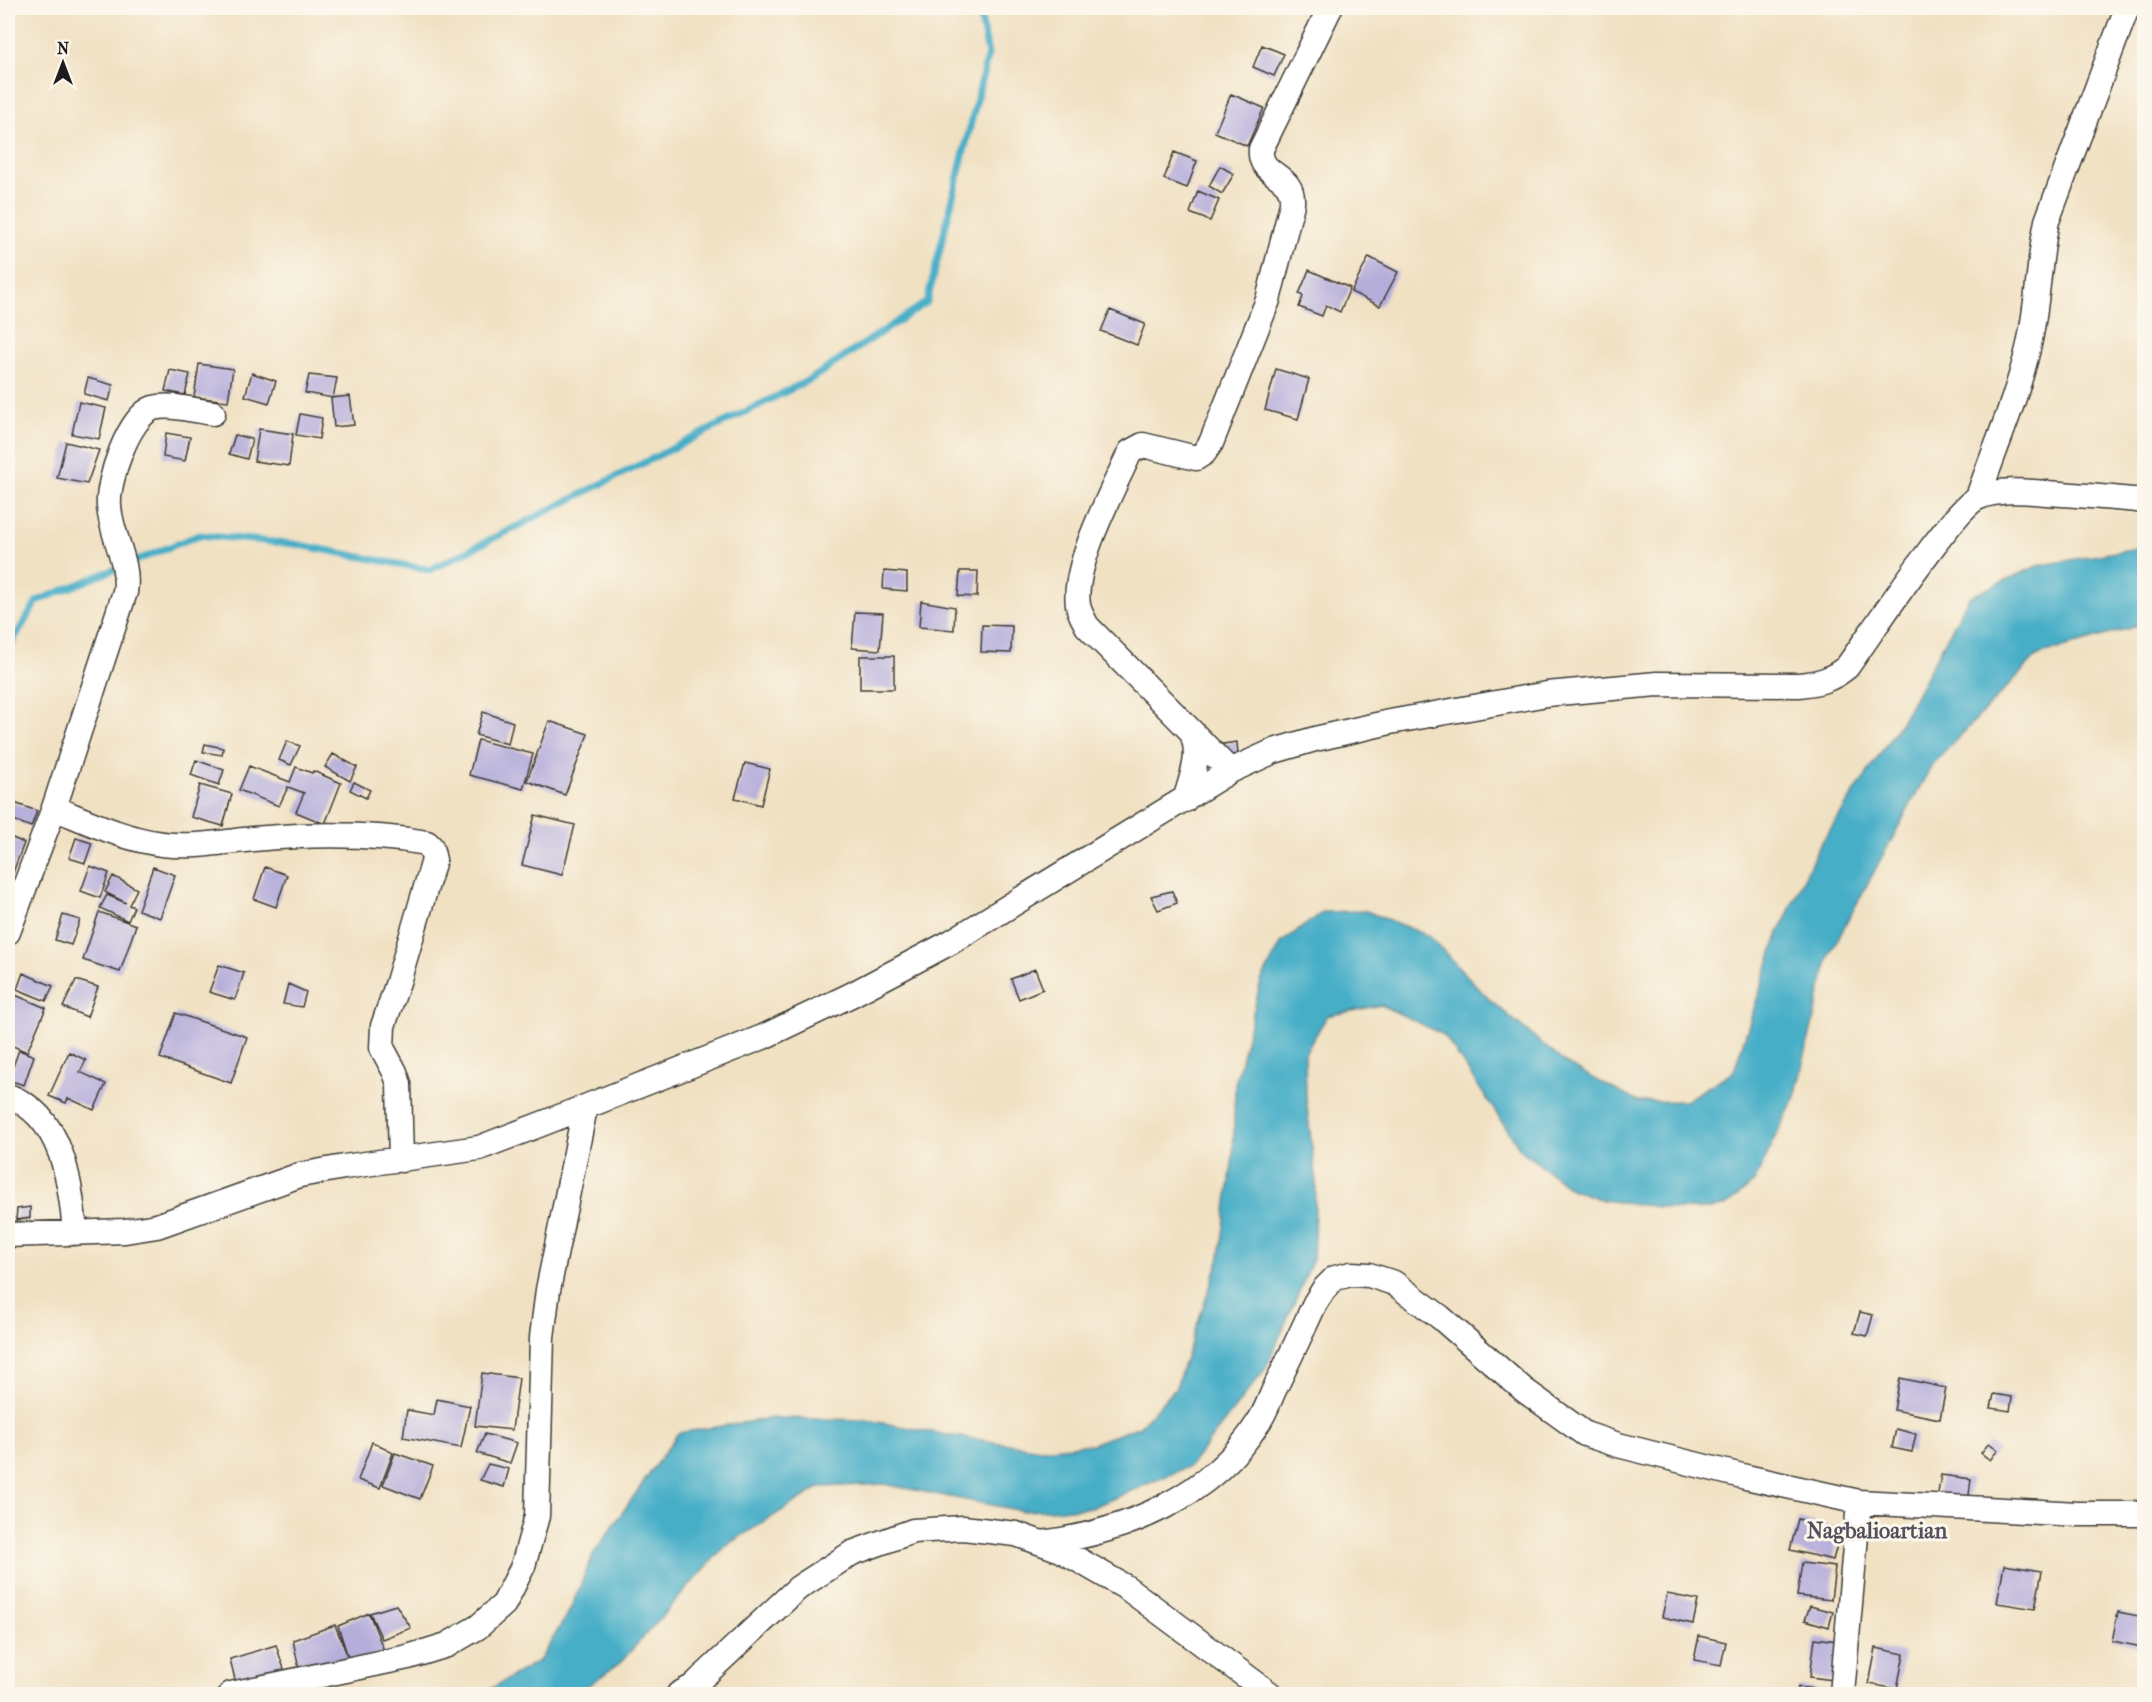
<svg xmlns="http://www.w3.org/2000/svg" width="2152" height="1702" font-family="'IM FELL French Canon',serif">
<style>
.water{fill:#47aec7;stroke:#326572;stroke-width:1.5}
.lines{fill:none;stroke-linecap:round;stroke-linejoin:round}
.stream{stroke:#47aec7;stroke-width:7}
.building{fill:#b6aeda}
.street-casing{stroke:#3c3a35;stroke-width:27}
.street{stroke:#fff;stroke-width:24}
.labels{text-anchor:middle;stroke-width:6;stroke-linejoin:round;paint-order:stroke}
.quarter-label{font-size:22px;font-weight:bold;fill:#524f5e;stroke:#fbf7ec}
</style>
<rect width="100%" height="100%" fill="#fbf7ec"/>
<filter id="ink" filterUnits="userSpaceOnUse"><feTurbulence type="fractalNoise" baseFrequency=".0167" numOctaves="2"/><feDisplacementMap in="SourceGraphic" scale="12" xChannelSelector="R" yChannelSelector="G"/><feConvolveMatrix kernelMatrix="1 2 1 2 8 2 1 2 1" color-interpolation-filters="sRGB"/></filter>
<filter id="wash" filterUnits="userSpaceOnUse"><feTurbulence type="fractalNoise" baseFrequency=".008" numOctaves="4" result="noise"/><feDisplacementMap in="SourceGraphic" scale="24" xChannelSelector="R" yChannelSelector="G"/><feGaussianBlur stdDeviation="1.35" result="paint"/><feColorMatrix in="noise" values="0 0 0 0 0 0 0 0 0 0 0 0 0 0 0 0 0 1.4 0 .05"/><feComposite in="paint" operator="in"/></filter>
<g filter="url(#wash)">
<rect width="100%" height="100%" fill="#f1e1c3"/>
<!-- water -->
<path class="water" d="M 2144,547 L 2144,624 L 2038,655 L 1932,765 L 1829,955 L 1795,1097 L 1754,1182 L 1727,1205 L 1714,1209 L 1674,1209 L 1603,1200 L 1571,1189 L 1521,1150 L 1444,1035 L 1381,1005 L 1327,1016 L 1305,1053 L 1306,1098 L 1316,1183 L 1313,1259 L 1266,1368 L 1190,1466 L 1091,1508 L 1022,1511 L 884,1484 L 820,1487 L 725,1546 L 620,1663 L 576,1694 L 482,1694 L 540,1660 L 570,1610 L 594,1553 L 678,1433 L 773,1418 L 867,1420 L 947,1435 L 1041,1449 L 1092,1444 L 1140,1426 L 1176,1387 L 1220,1257 L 1233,1155 L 1235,1084 L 1261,981 L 1282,942 L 1323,912 L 1366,911 L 1429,936 L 1489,999 L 1565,1063 L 1638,1102 L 1685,1101 L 1734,1071 L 1777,937 L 1818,848 L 1901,722 L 1969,597 L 2037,566 Z"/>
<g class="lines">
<!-- stream -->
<path class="stream" d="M 8,649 L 37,601 L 199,535 L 294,544 L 430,570 L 811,379 L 927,302 L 988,54 L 979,8"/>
</g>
<g id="blocks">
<!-- building -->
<path class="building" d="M 1262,45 L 1284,54 L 1274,76 L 1253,67 Z
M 1231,94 L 1264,108 L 1247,146 L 1215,132 Z
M 1174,152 L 1197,161 L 1187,188 L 1164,179 Z
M 1220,166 L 1234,174 L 1222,194 L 1209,186 Z
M 1198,191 L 1219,200 L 1210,221 L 1190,213 Z
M 1369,257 L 1398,272 L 1380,306 L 1351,292 Z
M 1309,270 L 1350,288 L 1340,312 L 1326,305 L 1322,316 L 1299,307 L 1303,296 L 1299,294 Z
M 1110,310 L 1145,324 L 1137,345 L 1101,331 Z
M 199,364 L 233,369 L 228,401 L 194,397 Z
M 1276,369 L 1309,379 L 1298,419 L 1265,410 Z
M 170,370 L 190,374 L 185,395 L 165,391 Z
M 252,373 L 276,381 L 269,403 L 245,396 Z
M 309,375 L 337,378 L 333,398 L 305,393 Z
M 88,378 L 113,385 L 109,401 L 84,394 Z
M 350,396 L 354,425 L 334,427 L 331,398 Z
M 79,402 L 106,408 L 99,439 L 72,434 Z
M 300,414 L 322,418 L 319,439 L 296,435 Z
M 259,429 L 293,434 L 289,466 L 254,461 Z
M 166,433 L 190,437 L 185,461 L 163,457 Z
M 235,435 L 252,439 L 247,459 L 229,454 Z
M 66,442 L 99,450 L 87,484 L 57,478 Z
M 884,571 L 907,573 L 907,591 L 883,589 Z
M 960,571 L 978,571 L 977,597 L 958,596 Z
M 921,601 L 955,607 L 954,630 L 919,627 Z
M 855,612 L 883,613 L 880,650 L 852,648 Z
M 982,625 L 1012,626 L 1011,653 L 981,652 Z
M 860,656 L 894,656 L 894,689 L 860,689 Z
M 483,712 L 513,722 L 508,744 L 476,735 Z
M 549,721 L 588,734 L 565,795 L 527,781 Z
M 478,740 L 533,754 L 523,789 L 469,775 Z
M 287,741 L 300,746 L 291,765 L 279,760 Z
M 1237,742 L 1238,755 L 1223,757 L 1223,744 Z
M 205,744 L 223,748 L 222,755 L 203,752 Z
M 333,754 L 357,767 L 350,781 L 325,767 Z
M 196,760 L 224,770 L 219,785 L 191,775 Z
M 745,763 L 770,769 L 761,805 L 735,798 Z
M 249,766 L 290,782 L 296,767 L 312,773 L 313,771 L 341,783 L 325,824 L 296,812 L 304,793 L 288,787 L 279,806 L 239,790 Z
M 354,782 L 370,790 L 366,798 L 350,790 Z
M 200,785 L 232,794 L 223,826 L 191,817 Z
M 9,801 L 37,811 L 31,827 L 8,818 Z
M 535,815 L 575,825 L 562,875 L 522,865 Z
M 8,836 L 24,843 L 8,886 Z
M 76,838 L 92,843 L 85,863 L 69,858 Z
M 90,866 L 109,873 L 100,898 L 81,891 Z
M 153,867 L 175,875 L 160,918 L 138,910 Z
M 265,867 L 287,875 L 276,907 L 254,899 Z
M 113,876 L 137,889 L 129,905 L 134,907 L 128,921 L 100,908 L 107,895 L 126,903 L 105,892 Z
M 1172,891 L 1177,903 L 1158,910 L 1151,896 Z
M 99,912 L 136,925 L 120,972 L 83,960 Z
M 63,915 L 80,920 L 71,945 L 55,940 Z
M 219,965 L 244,973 L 235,1000 L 209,992 Z
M 1035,969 L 1043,989 L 1019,999 L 1011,979 Z
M 23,973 L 53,986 L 46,1001 L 17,989 Z
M 76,980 L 98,987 L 87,1017 L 63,1007 Z
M 288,984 L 306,992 L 302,1007 L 283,1004 Z
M 13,994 L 46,1008 L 27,1052 L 8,1044 L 8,1007 Z
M 176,1013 L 247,1037 L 231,1083 L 160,1058 Z
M 19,1050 L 34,1056 L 24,1085 L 8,1080 Z
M 69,1052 L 86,1060 L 80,1072 L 106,1084 L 94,1110 L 68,1098 L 66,1103 L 49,1096 Z
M 30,1207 L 30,1218 L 16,1220 L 17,1209 Z
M 2144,1305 L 2144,1333 L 2138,1331 Z
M 1860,1312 L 1873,1315 L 1867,1336 L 1854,1333 Z
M 482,1373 L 519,1378 L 512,1430 L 475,1426 Z
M 1900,1378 L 1946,1388 L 1940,1419 L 1894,1410 Z
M 1994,1394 L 2012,1397 L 2010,1411 L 1991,1408 Z
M 437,1399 L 470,1406 L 461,1448 L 403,1437 L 407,1410 L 434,1415 Z
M 1896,1429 L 1916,1434 L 1912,1452 L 1892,1448 Z
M 485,1434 L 517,1443 L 510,1463 L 477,1453 Z
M 372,1442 L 393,1453 L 380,1488 L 358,1480 Z
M 1989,1443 L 1998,1450 L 1990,1460 L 1981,1453 Z
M 395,1453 L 433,1466 L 420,1499 L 383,1485 Z
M 488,1464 L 509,1469 L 504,1487 L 480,1480 Z
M 1941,1475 L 1971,1479 L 1968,1503 L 1937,1499 Z
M 1798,1519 L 1841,1530 L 1833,1560 L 1790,1550 Z
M 1802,1563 L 1835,1567 L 1831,1600 L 1797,1596 Z
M 2004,1565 L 2042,1571 L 2035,1609 L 1997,1603 Z
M 1667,1594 L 1698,1600 L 1693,1624 L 1662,1617 Z
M 396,1605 L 411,1628 L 382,1639 L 370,1613 Z
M 1810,1606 L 1833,1612 L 1829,1627 L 1805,1620 Z
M 2118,1612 L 2144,1617 L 2142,1647 L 2112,1641 Z
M 369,1613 L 385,1653 L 300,1674 L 293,1640 L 335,1625 L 348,1657 L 338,1626 Z
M 1699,1636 L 1726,1642 L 1721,1665 L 1694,1660 Z
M 1815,1638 L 1845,1642 L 1841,1681 L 1810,1677 Z
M 276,1645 L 286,1675 L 236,1684 L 230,1659 Z
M 1876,1648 L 1904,1654 L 1897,1689 L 1869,1684 Z
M 1798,1687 L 1835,1691 L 1835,1694 L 1797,1694 Z"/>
</g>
</g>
<g filter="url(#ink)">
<use href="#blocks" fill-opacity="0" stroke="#3c3a35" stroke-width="1.5"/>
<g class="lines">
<defs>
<path id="street" d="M 1978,497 C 1995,448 2016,400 2028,349 C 2038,307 2038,264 2047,221 L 2127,8
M 1191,731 L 1230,771
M 1185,800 C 1192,776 1202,755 1191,731 L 1087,626 C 1084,620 1079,612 1078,605 C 1072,565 1113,490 1130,452 L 1143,445 L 1196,458 L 1204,453 L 1211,443 L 1268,300 L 1292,204 C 1295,172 1258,178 1261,149 L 1330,8
M 54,808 C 89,822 124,839 162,844 C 192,848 223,842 253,839 C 309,834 372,833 427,843 L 431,847 L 434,860 L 398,982 L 383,1026 L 382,1048 L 395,1072 L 399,1084 L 401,1160
M 8,932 L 54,808 L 125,592 C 130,561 111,537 109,506 C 107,482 128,417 153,408 C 171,403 194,411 213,413
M 8,1096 C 62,1115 71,1182 75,1233
M 8,1235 L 125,1231 L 157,1226 L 300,1175 L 344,1167 L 479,1148 L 544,1123 L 763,1037 L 851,995 L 951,942 L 1230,771 L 1274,751 L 1315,739 L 1390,722 L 1547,694 L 1657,684 L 1799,685 C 1819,683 1831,680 1847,667 C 1868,638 1955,506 1979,497 C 2005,487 2036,493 2062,494 C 2089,496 2117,498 2144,501
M 1042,1543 C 1126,1532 1211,1497 1258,1423 C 1265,1413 1269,1401 1274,1390 C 1288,1361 1302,1332 1315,1303 L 1324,1289 L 1335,1278 L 1351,1274 L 1369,1275 L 1394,1283 L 1440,1317 L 1524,1390 L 1585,1434 L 1618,1445 L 1746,1477 L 1859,1502
M 231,1694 L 408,1657 L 447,1645 L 478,1627 L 504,1604 L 523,1566 L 537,1516 L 542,1337 L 548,1290 L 585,1108
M 679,1694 L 692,1687 L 798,1588 L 852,1553 L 913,1531 L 963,1528 L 1016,1534 L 1061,1550 L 1127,1588 L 1270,1694
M 1842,1694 L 1859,1502 L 2077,1514 L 2144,1514"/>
</defs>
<!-- street casing -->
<use href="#street" class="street-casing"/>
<!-- street -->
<use href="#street" class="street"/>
</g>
</g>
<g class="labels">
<!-- quarter labels -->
<g class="quarter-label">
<text x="1877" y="1538">Nagbalioartian</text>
</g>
</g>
<!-- margin -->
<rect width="2152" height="1702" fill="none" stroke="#fbf7ec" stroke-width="30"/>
<!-- north arrow -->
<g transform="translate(63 63)" stroke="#fbf7ec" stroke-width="4.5" paint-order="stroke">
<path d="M0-4.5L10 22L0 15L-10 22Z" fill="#1c1c1c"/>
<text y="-9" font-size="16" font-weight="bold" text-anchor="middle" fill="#1c1c1c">N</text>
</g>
</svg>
